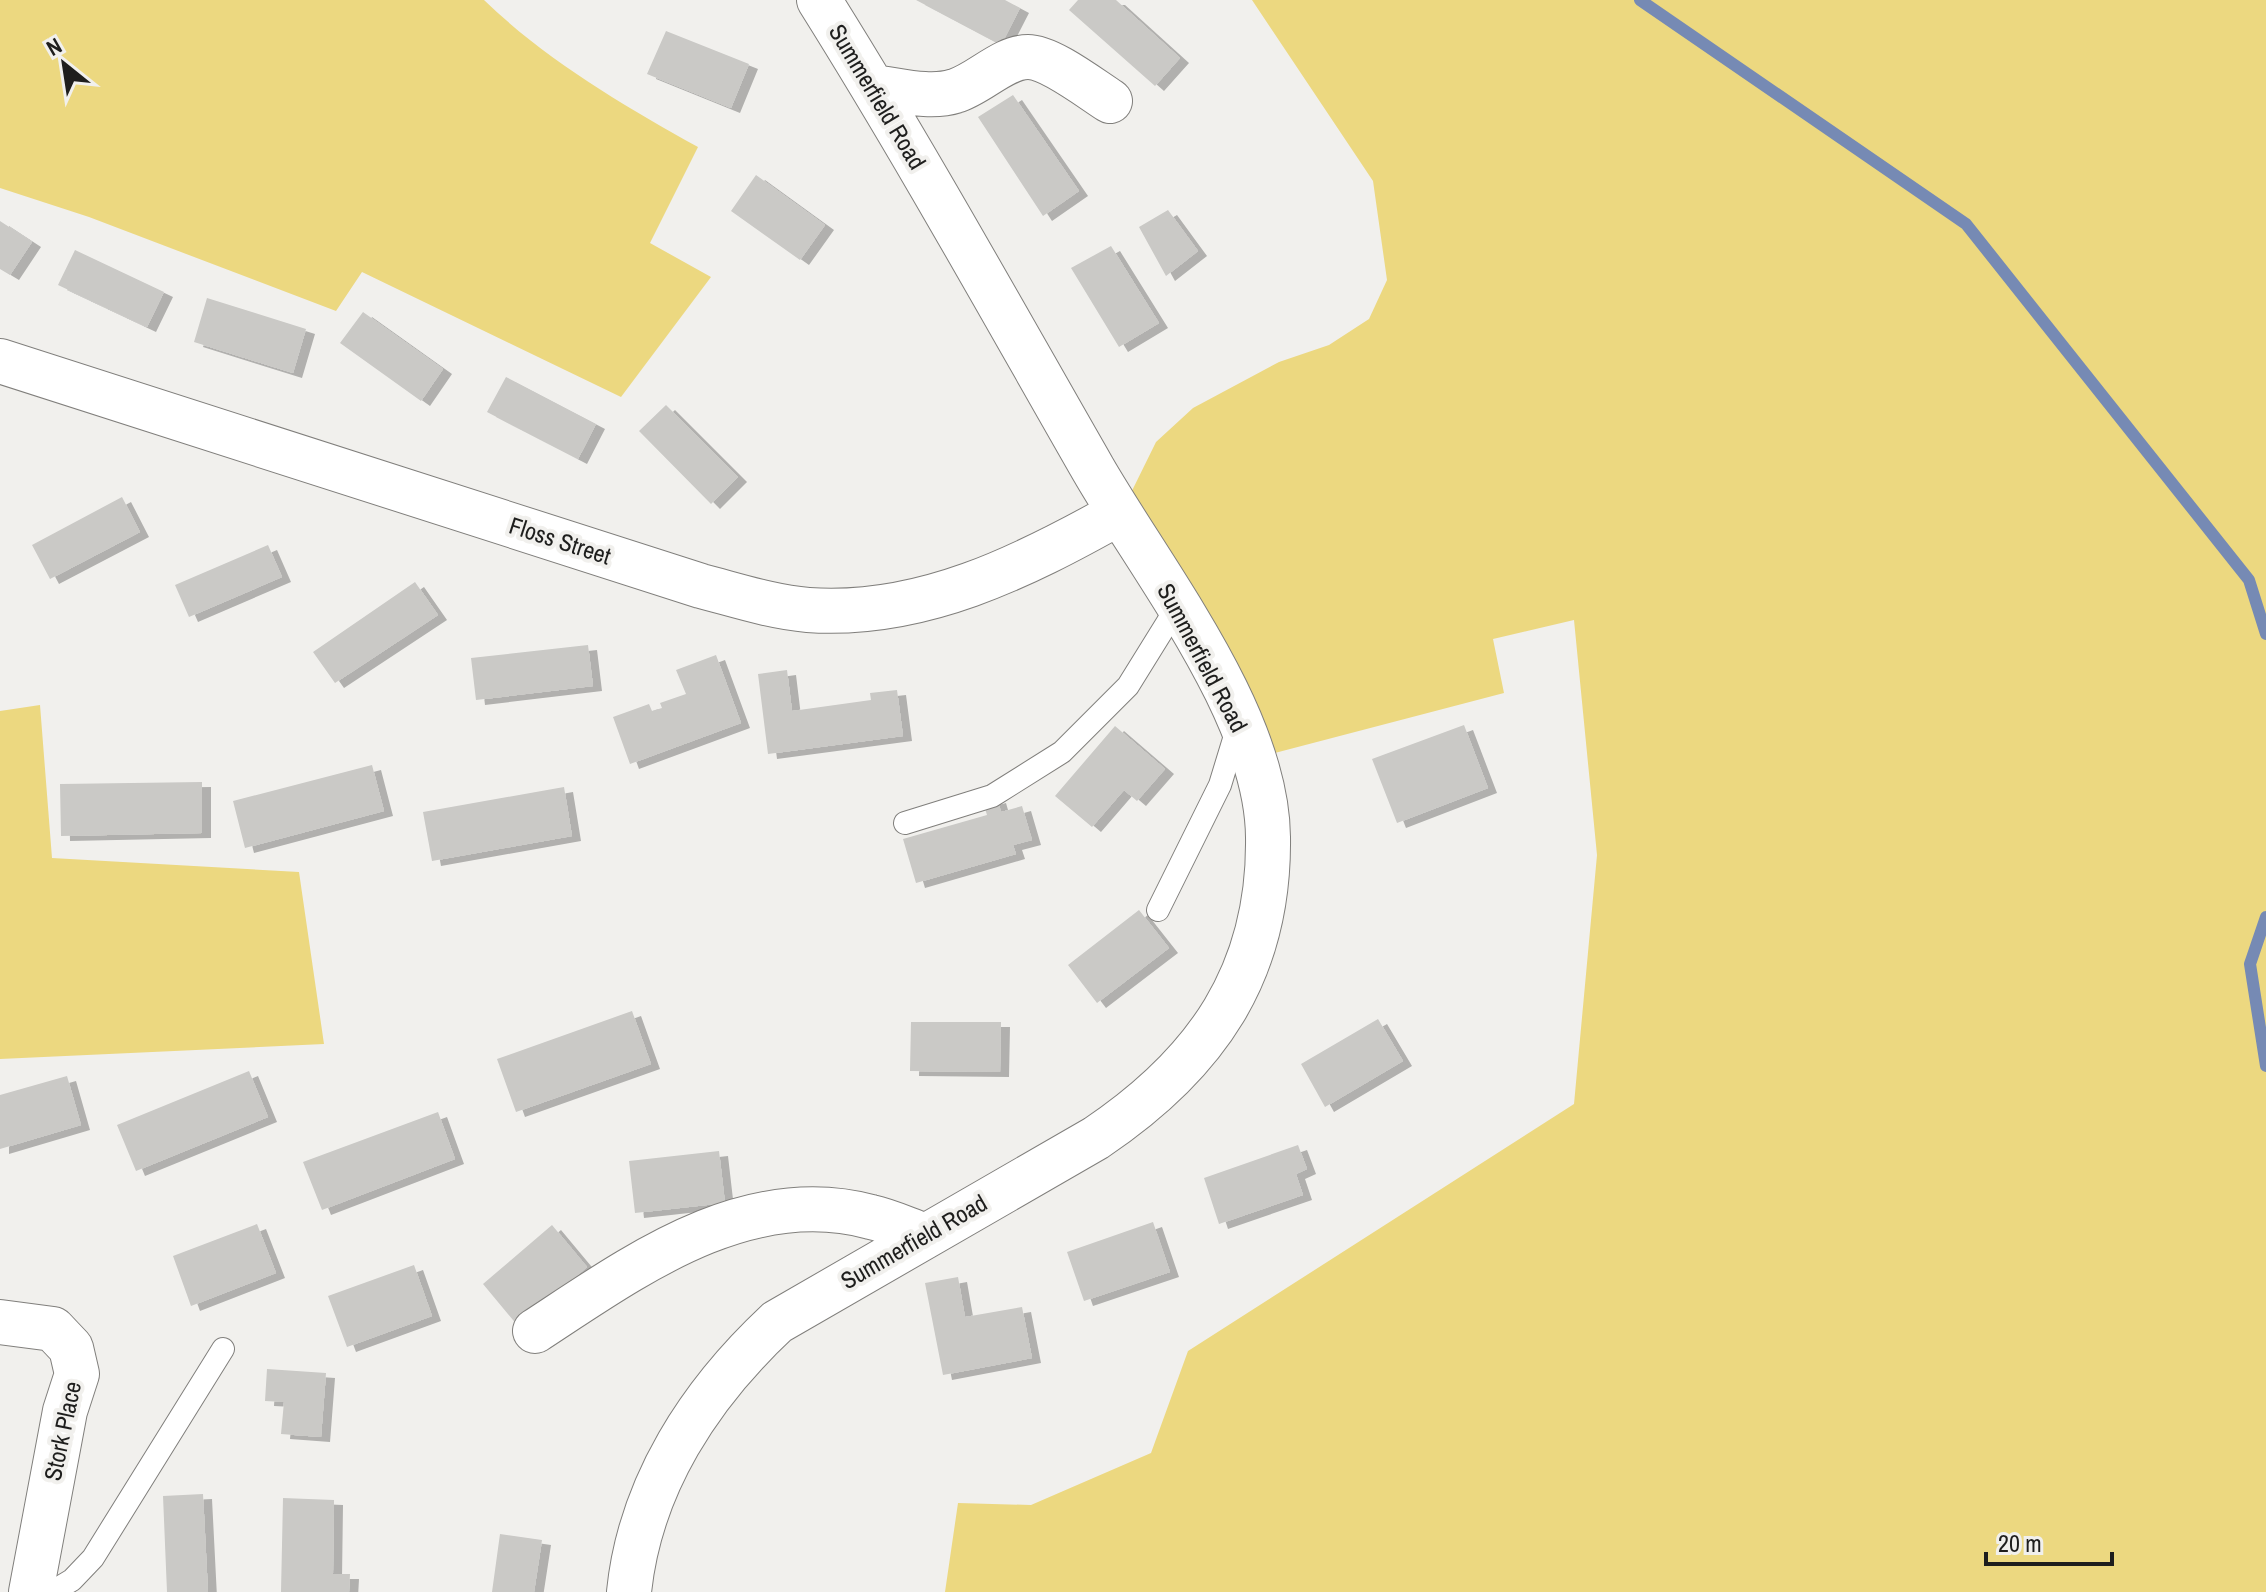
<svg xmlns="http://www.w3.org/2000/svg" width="2266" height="1592" font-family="'Archivo Narrow',sans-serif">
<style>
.green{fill:#ecd880}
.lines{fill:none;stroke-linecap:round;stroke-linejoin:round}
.stream{stroke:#768ab4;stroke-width:12}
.building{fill:#cac9c6;filter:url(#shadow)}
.lane-casing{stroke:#807f7c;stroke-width:24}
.street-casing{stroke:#807f7c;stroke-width:46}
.lane{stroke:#fff;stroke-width:22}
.street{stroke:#fff;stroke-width:44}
.labels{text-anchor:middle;stroke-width:8;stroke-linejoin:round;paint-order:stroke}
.street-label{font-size:24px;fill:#1e1e1d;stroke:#f1f0ed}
</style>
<defs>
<filter id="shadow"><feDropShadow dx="9" dy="5" stdDeviation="0" flood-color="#0004"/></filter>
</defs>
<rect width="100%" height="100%" fill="#f1f0ed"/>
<!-- green -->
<path class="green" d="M 0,0 L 484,0 C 546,60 623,105 698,147 L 650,243 L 711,277 L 621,397 L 362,272 L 336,311 L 89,217 L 0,188 Z
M 1252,0 L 2266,0 L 2266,1592 L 945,1592 L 958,1503 L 1031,1505 L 1151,1453 L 1188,1351 L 1574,1104 L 1597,855 L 1574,620 L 1493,639 L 1504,693 L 1259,757 L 1123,509 L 1156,442 L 1193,408 L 1279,362 L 1329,345 L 1369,319 L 1387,280 L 1373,181 Z
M 40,705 L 52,858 L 299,872 L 324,1044 L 0,1059 L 0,711 Z"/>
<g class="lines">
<!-- stream -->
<path class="stream" d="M 1640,0 L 1966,224 L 2249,580 L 2266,634
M 2266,917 L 2250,964 L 2266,1066"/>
</g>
<!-- building -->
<path class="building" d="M 916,0 L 1005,0 L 1020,8 L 1001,45 Z
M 1078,0 L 1116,0 L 1180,58 L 1155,86 L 1069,10 Z
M 666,31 L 749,64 L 731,108 L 647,74 Z
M 1013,95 L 1079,191 L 1043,216 L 978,117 Z
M 756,175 L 825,225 L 800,260 L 731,211 Z
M 1168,210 L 1198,251 L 1166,276 L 1139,227 Z
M 0,221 L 32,242 L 10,275 L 0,269 Z
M 1111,246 L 1159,323 L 1119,347 L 1071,268 Z
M 75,250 L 164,292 L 147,327 L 58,285 Z
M 207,298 L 306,329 L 293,373 L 194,342 Z
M 363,312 L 443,369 L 421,401 L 340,343 Z
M 506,377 L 596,424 L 578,459 L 487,412 Z
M 666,405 L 738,477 L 711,504 L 639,431 Z
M 122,497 L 140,532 L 50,579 L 32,545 Z
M 268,545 L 282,577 L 189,617 L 175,585 Z
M 415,582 L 438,615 L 335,683 L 313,652 Z
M 588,645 L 593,686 L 476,700 L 471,658 Z
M 716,655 L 741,723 L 630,764 L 613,717 L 649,704 L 652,711 L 662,708 L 660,703 L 686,694 L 676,670 Z
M 787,670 L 792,711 L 871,700 L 870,693 L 897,690 L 903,736 L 768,754 L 758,674 Z
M 1464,725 L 1488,788 L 1397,823 L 1372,759 Z
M 1115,726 L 1165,769 L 1137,801 L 1124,790 L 1092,827 L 1055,796 Z
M 372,765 L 384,811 L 245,848 L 233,801 Z
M 202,782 L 202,833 L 61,836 L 60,784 Z
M 564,787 L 572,836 L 432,861 L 423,812 Z
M 997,798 L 1001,812 L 1022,806 L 1032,840 L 1013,845 L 1016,854 L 916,883 L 903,839 L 987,815 L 983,802 Z
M 1139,910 L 1169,948 L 1097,1003 L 1068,965 Z
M 632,1011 L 651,1064 L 516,1112 L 497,1059 Z
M 1378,1019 L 1403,1061 L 1325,1107 L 1301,1064 Z
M 911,1022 L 1001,1022 L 1000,1072 L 910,1071 Z
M 249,1071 L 268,1117 L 136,1171 L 117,1125 Z
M 67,1076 L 81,1125 L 0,1149 L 0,1095 Z
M 438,1112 L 455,1159 L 322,1210 L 303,1162 Z
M 1298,1145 L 1307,1169 L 1296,1174 L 1303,1195 L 1219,1224 L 1204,1178 Z
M 719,1151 L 725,1203 L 635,1213 L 629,1161 Z
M 1153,1222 L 1170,1272 L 1084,1301 L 1067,1252 Z
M 257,1224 L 276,1273 L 191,1306 L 173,1256 Z
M 552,1225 L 587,1267 L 518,1326 L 483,1284 Z
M 414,1265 L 432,1316 L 347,1347 L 328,1296 Z
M 958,1277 L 965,1317 L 1022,1307 L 1032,1358 L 943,1375 L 925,1283 Z
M 267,1369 L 326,1373 L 321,1437 L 281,1434 L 284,1402 L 265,1401 Z
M 203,1494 L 208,1592 L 167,1592 L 163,1496 Z
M 283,1498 L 334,1500 L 333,1574 L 350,1574 L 349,1592 L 281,1592 Z
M 500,1534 L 542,1540 L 534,1592 L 492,1592 Z"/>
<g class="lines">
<defs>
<path id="lane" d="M 905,823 L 992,796 L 1062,752 L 1128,686 L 1177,607
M 1158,910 L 1220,785 L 1238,726
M 52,1592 L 72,1580 L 93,1558 L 223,1349"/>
<path id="street" d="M 874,87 C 899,90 930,99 955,91 C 979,84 1003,57 1028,57 C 1050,57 1091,89 1110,101
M 0,361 L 701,586 C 736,595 772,607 808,610 C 921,618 1023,567 1119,513
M 0,1322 L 53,1329 L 71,1348 L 77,1374 L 65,1411 L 31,1592
M 535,1331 C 633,1267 746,1183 871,1217 C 889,1221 906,1229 923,1235
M 629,1592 C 640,1485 700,1394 777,1322 L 1096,1138 C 1206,1064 1270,973 1268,837 C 1267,715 1153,573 1093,469 C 1003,312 915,153 819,0"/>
</defs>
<!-- lane casing -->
<use href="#lane" class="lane-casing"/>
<!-- street casing -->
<use href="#street" class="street-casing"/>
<!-- lane -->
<use href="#lane" class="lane"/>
<!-- street -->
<use href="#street" class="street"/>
</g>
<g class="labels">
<!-- street labels -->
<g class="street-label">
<text transform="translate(877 97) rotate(59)" y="8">Summerfield Road</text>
<text transform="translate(560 541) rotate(18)" y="8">Floss Street</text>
<text transform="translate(1202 658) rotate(62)" y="8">Summerfield Road</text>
<text transform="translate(914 1242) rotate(-30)" y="8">Summerfield Road</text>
<text transform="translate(63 1431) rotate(-78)" y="8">Stork Place</text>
</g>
</g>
<!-- north arrow -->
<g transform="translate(64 64) rotate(330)" stroke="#f1f0ed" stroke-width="6" paint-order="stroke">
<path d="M0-6L14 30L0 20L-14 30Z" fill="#1e1e1d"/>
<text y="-12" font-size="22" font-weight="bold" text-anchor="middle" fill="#1e1e1d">N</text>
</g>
<!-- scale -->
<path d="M1986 1552v12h126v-12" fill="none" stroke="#1e1e1d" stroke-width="4"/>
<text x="1998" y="1552" font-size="24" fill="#1e1e1d" stroke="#f1f0ed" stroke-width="6" paint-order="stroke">20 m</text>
</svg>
